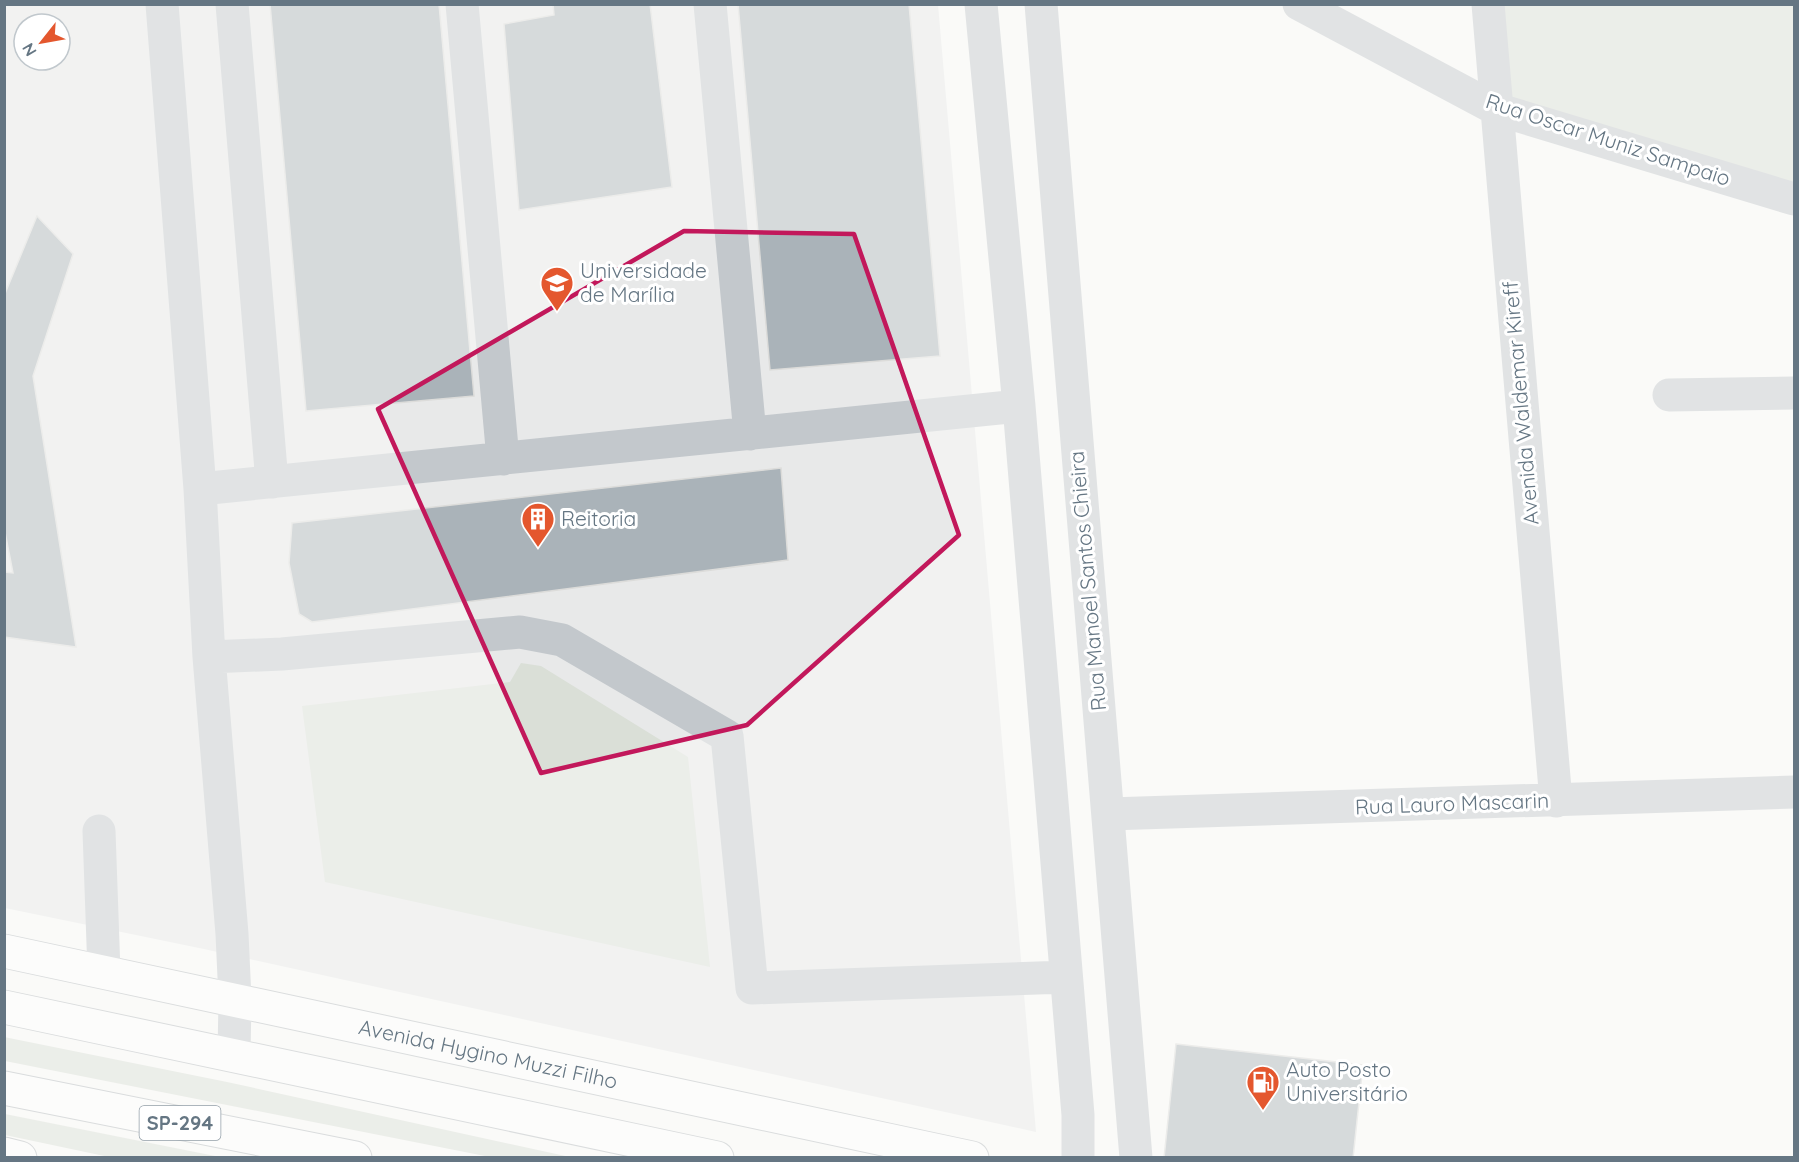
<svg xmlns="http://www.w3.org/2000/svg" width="1799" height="1162" font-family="Quicksand,sans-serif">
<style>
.built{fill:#e8e9e9;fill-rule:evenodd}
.green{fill:#dadfd7}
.building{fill:#aab3b9;stroke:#dcdcda;stroke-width:1.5}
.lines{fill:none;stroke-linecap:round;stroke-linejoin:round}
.major-casing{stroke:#b5babe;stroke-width:35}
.highway-casing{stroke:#b4b9bd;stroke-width:35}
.minor{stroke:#c3c8cc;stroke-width:33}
.major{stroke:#fff;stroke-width:33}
.highway{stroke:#fff;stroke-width:33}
.marked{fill:none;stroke:#c2185b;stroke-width:4.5;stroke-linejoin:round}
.labels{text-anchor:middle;stroke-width:6;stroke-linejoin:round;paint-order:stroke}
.shield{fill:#fff;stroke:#939fa8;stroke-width:1.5}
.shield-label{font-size:20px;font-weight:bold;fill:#657683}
.street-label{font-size:21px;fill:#657683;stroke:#fff}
.poi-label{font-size:21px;fill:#657683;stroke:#fff;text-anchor:start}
</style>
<rect width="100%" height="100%" fill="#fafaf8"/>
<!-- built -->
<path class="built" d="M 4,5 L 938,5 L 1036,1132 L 204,949 L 5,908 ZM 24,24 L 60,24 L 60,60 L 24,60 Z"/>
<!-- green -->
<path class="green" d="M 1488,5 L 1794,5 L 1794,199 L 1496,109 Z
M 521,663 L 541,666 L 688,757 L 710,967 L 325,882 L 302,706 L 510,682 Z
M 4,1037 L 227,1082 L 570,1157 L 490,1157 L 5,1061 Z
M 5,1114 L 220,1157 L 109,1157 L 5,1135 Z"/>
<!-- building -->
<path class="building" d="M 270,4 L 439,4 L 474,396 L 306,411 Z
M 553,4 L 650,4 L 672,187 L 519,210 L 504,24 L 554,15 Z
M 738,4 L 909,4 L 940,356 L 770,370 Z
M 37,216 L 73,254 L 33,376 L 76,647 L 4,637 L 4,572 L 13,573 L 4,527 L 4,296 Z
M 781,468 L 788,560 L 312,622 L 299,614 L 289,563 L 292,523 Z
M 1176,1044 L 1363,1065 L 1353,1158 L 1164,1158 Z"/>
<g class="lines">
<defs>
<g id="major">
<path id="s1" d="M 4,951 L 972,1158"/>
<path d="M 4,1007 L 717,1158"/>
</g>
<path id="highway" d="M 4,1088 L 355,1158
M 4,1154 L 20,1158"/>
</defs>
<!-- major casing -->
<use href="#major" class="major-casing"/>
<!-- highway casing -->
<use href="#highway" class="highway-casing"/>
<!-- minor -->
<path class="minor" d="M 162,4 L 200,489 L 209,657 L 232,934 L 235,999 L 234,1055
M 232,4 L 272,482
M 462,4 L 503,459
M 710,4 L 750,434
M 981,4 L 1019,406
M 1041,4 C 1071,389 1106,773 1136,1158
M 1299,4 L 1496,109 L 1794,199
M 1488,4 L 1556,801
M 1669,395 L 1794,393
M 200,489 L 1019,406 L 1078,1115 L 1078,1158
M 209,657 L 282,654 L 520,632 L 562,640 L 727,736 L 752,988 L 1066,977
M 1109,814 L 1794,792
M 99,831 L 104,972"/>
<!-- major -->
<use href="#major" class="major"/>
<!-- highway -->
<use href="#highway" class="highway"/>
</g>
<!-- marked area -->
<path d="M0 0H1799V1162H0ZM 684,231 L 854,234 L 959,535 L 747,725 L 541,773 L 378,409 Z" fill="#fafaf8" fill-opacity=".55" fill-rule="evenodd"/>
<path class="marked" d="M 684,231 L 854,234 L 959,535 L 747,725 L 541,773 L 378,409 Z"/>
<!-- icons -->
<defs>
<symbol id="university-pin" viewBox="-11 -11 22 30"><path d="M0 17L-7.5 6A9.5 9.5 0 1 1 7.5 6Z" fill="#e4572e" stroke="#fff"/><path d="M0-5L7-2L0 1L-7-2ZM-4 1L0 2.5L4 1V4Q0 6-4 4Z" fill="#fff"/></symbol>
<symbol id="building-pin" viewBox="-11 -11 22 30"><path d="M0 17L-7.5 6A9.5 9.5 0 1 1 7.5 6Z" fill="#e4572e" stroke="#fff"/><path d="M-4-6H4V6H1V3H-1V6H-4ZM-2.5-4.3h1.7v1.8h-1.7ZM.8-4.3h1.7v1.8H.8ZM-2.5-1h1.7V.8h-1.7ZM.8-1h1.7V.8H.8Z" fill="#fff"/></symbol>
<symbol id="fuel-pin" viewBox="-11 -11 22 30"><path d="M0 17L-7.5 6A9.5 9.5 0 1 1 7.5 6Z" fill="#e4572e" stroke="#fff"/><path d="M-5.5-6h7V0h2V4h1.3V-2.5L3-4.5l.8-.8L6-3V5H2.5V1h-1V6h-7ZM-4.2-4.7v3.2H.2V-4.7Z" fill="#fff"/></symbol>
</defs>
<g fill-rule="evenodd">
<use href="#university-pin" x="538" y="264" width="38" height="52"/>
<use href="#building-pin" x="519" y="500" width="38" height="52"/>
<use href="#fuel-pin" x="1244" y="1063" width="38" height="52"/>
</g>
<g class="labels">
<!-- shield labels -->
<rect class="shield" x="139.5" y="1106" width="81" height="34" rx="4.5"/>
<g class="shield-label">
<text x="180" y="1130">SP-294</text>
</g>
<!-- street labels -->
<g class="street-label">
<text transform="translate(1608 140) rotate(18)" y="7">Rua Oscar Muniz Sampaio</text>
<text transform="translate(1521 403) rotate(-95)" y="7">Avenida Waldemar Kireff</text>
<text transform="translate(1088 581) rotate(-95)" y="7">Rua Manoel Santos Chieira</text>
<text transform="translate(1452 804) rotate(-2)" y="7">Rua Lauro Mascarin</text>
<text dy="7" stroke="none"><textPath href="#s1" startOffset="495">Avenida Hygino Muzzi Filho</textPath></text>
</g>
<!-- poi labels -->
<g class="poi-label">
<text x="580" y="278">Universidade<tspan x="580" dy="24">de Marília</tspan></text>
<text x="561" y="526">Reitoria</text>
<text x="1286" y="1077">Auto Posto<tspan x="1286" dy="24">Universitário</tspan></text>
</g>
</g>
<!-- border -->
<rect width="1799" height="1162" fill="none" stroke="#657683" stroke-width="12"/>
<!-- north arrow -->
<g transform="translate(42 42) rotate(239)"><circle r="28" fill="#ffffff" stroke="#c1c8cd" stroke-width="1.5"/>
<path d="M0-4.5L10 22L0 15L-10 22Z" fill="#e4572e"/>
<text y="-9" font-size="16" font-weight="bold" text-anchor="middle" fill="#657683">N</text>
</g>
</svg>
